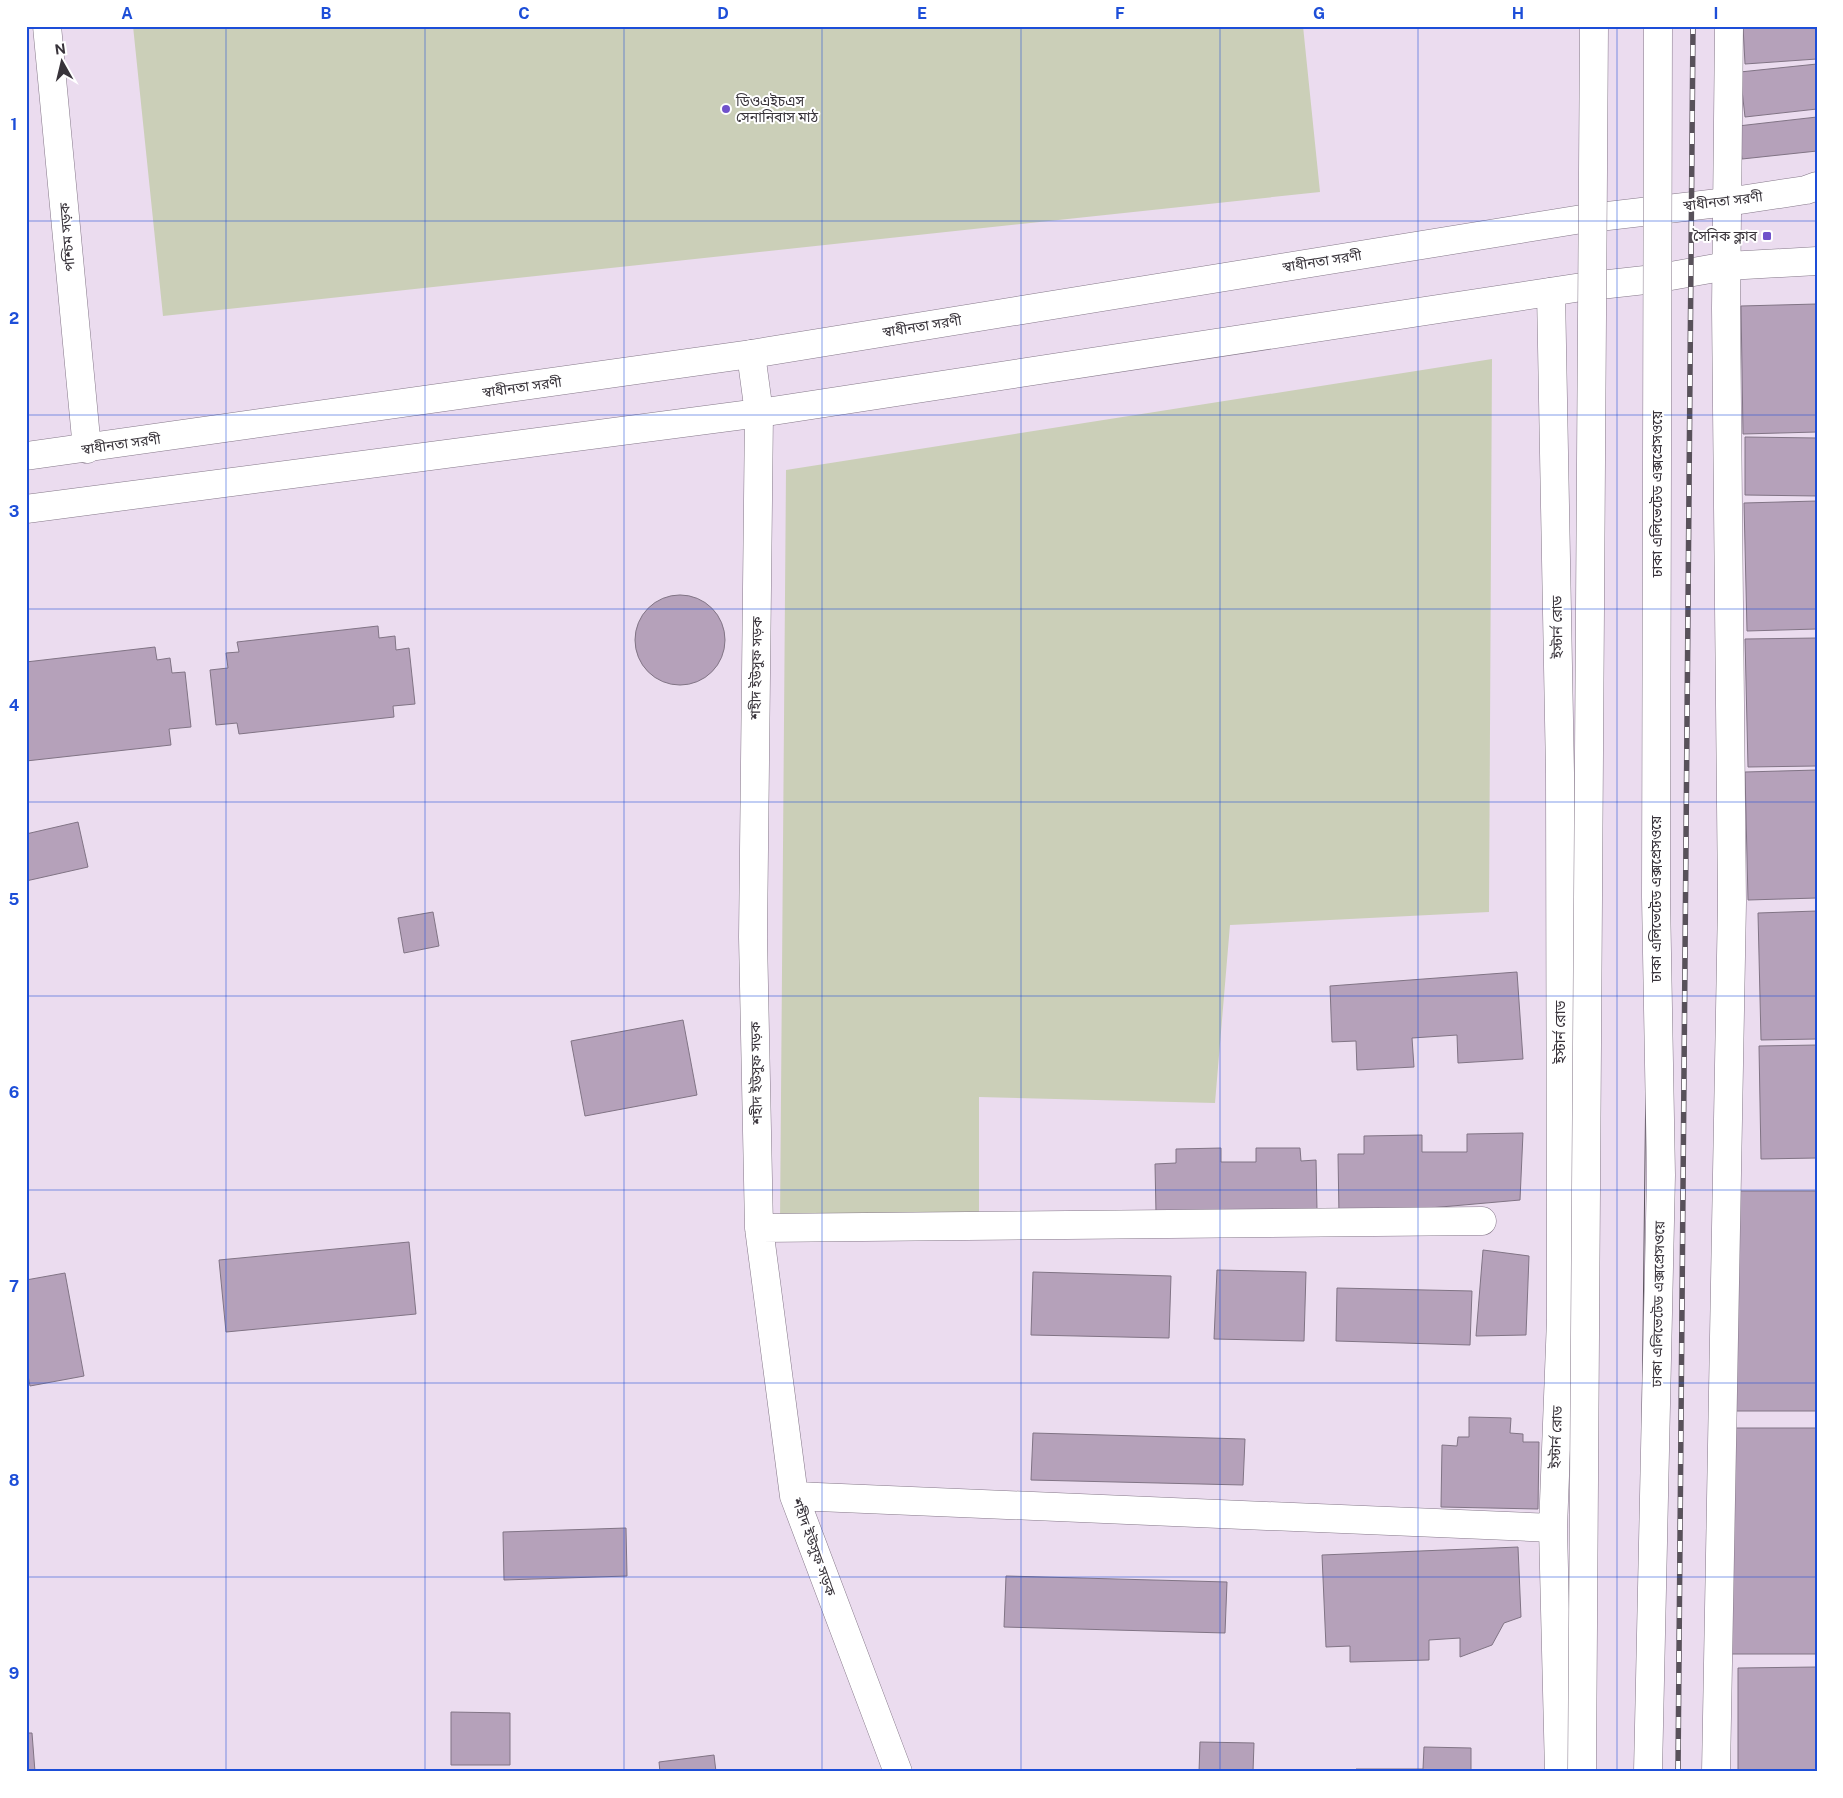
<svg xmlns="http://www.w3.org/2000/svg" width="1843" height="1798" font-family="'Public Sans','Noto Sans Bengali',sans-serif">
<style>
.green{fill:#cbcfb8}
.building{fill:#b5a1ba;stroke:#817485}
.lines{fill:none;stroke-linecap:round;stroke-linejoin:round}
.street-casing{stroke:#857889;stroke-width:29}
.primary-casing{stroke:#857889;stroke-width:29}
.street{stroke:#fff;stroke-width:28}
.primary{stroke:#fff;stroke-width:28}
.tram{stroke:#58515a;stroke-width:1}
.rail-casing{stroke:#58515a;stroke-width:5.5}
.rail{stroke:#fff;stroke-width:4;stroke-dasharray:11;stroke-linecap:butt}
.highway-bridge-casing{stroke:#857889;stroke-width:29;stroke-linecap:butt}
.highway-bridge{stroke:#fff;stroke-width:28}
.grid{fill:none;stroke:#1d4ed8;stroke-width:1;stroke-opacity:0.55}
.poi-dot{fill:#7052cb;stroke:#fff;stroke-width:2}
.labels{text-anchor:middle;stroke-width:4;stroke-linejoin:round;paint-order:stroke}
.poi-label{font-size:14px;fill:#38333a;stroke:#fff;text-anchor:start}
.street-label{font-size:14px;fill:#38333a;stroke:#fff}
.neatline{fill:none;stroke:#1d4ed8;stroke-width:2}
.grid-label{font-size:16px;text-anchor:middle;font-weight:bold;fill:#1d4ed8}
</style>
<rect width="100%" height="100%" fill="#ebdcef"/>
<!-- green -->
<path class="green" d="M 133,26 L 1303,26 L 1320,192 L 163,316 Z
M 1492,359 L 1489,912 L 1230,925 L 1215,1103 L 979,1097 L 979,1221 L 780,1223 L 786,470 Z"/>
<!-- building -->
<path class="building" d="M 1743,26 L 1817,26 L 1817,59 L 1745,64 Z
M 1817,64 L 1817,109 L 1745,117 L 1740,72 Z
M 1817,117 L 1817,151 L 1742,159 L 1738,126 Z
M 1817,304 L 1817,432 L 1743,434 L 1741,306 Z
M 1745,437 L 1817,438 L 1817,496 L 1745,495 Z
M 1817,501 L 1817,629 L 1747,631 L 1744,503 Z
M635 640a45 45 0 1 1 90 0a45 45 0 1 1-90 0Z
M 378,626 L 379,638 L 395,636 L 396,650 L 409,648 L 415,704 L 393,706 L 394,717 L 239,734 L 237,723 L 216,725 L 210,670 L 228,668 L 226,653 L 239,652 L 237,642 Z
M 1817,638 L 1817,766 L 1748,767 L 1745,639 Z
M 155,647 L 157,660 L 170,658 L 172,673 L 185,672 L 191,727 L 169,729 L 171,745 L 26,761 L 26,662 Z
M 1817,770 L 1817,898 L 1748,900 L 1745,772 Z
M 78,822 L 88,867 L 26,881 L 26,834 Z
M 1817,911 L 1817,1039 L 1761,1040 L 1758,913 Z
M 433,912 L 439,946 L 404,953 L 398,918 Z
M 1517,972 L 1523,1059 L 1458,1063 L 1457,1035 L 1412,1038 L 1414,1067 L 1357,1070 L 1356,1041 L 1332,1042 L 1330,986 Z
M 683,1020 L 697,1095 L 585,1116 L 571,1041 Z
M 1817,1045 L 1817,1158 L 1761,1159 L 1759,1046 Z
M 1523,1133 L 1520,1200 L 1339,1216 L 1338,1154 L 1364,1154 L 1364,1136 L 1422,1135 L 1422,1152 L 1467,1152 L 1467,1134 Z
M 1221,1148 L 1221,1162 L 1256,1162 L 1256,1148 L 1300,1148 L 1301,1161 L 1316,1160 L 1317,1210 L 1156,1213 L 1155,1164 L 1176,1163 L 1176,1149 Z
M 1736,1191 L 1817,1191 L 1817,1411 L 1734,1411 Z
M 409,1242 L 416,1314 L 226,1332 L 219,1260 Z
M 1483,1250 L 1529,1256 L 1526,1335 L 1476,1336 Z
M 1217,1270 L 1306,1272 L 1304,1341 L 1214,1339 Z
M 1033,1272 L 1171,1276 L 1169,1338 L 1031,1335 Z
M 65,1273 L 84,1376 L 30,1386 L 26,1365 L 26,1280 Z
M 1337,1288 L 1472,1291 L 1470,1345 L 1336,1341 Z
M 1469,1417 L 1511,1418 L 1510,1433 L 1523,1434 L 1523,1442 L 1539,1442 L 1538,1509 L 1441,1507 L 1442,1445 L 1457,1446 L 1458,1437 L 1469,1437 Z
M 1731,1428 L 1817,1428 L 1817,1654 L 1729,1654 Z
M 1033,1433 L 1245,1439 L 1243,1485 L 1031,1480 Z
M 626,1528 L 627,1576 L 504,1580 L 503,1532 Z
M 1518,1547 L 1521,1617 L 1504,1623 L 1492,1645 L 1460,1657 L 1460,1638 L 1429,1640 L 1429,1660 L 1350,1662 L 1350,1646 L 1326,1647 L 1322,1555 Z
M 1006,1576 L 1227,1582 L 1225,1633 L 1004,1627 Z
M 1817,1667 L 1817,1772 L 1738,1772 L 1738,1668 Z
M 451,1712 L 510,1713 L 510,1765 L 451,1765 Z
M 26,1733 L 32,1733 L 35,1772 L 26,1772 Z
M 1200,1742 L 1254,1743 L 1253,1772 L 1199,1772 Z
M 1424,1747 L 1471,1748 L 1471,1770 L 1520,1770 L 1520,1772 L 1356,1772 L 1356,1769 L 1423,1769 Z
M 714,1755 L 716,1772 L 660,1772 L 659,1762 Z"/>
<g class="lines">
<defs>
<path id="street" d="M 47,26 L 87,449
M 1551,292 L 1560,773 L 1561,1319 L 1553,1528 L 1559,1772
M 751,354 L 759,413 L 753,937 L 759,1228 L 794,1496 L 898,1772
M 759,1228 L 1482,1221
M 794,1496 L 1553,1528
M 1716,1772 L 1732,902 L 1726,308 L 1729,26"/>
<path id="primary" d="M 26,456 L 751,354 L 1582,219 L 1727,202 L 1806,190 L 1817,186
M 26,509 L 759,413 L 1582,287 L 1654,279 L 1727,266 L 1817,261"/>
</defs>
<!-- street casing -->
<use href="#street" class="street-casing"/>
<!-- primary casing -->
<use href="#primary" class="primary-casing"/>
<!-- street -->
<use href="#street" class="street"/>
<!-- primary -->
<use href="#primary" class="primary"/>
<!-- tram -->
<path class="tram" d="M 1638,1772 L 1658,26"/>
<defs>
<path id="rail" d="M 1678,1772 L 1693,26"/>
</defs>
<!-- rail casing -->
<use href="#rail" class="rail-casing"/>
<!-- rail -->
<use href="#rail" class="rail"/>
<defs>
<path id="highway-bridge" d="M 1582,1772 L 1594,26
M 1648,1772 L 1661,1175 L 1656,897 L 1658,26"/>
</defs>
<!-- highway-bridge casing -->
<use href="#highway-bridge" class="highway-bridge-casing"/>
<!-- highway-bridge -->
<use href="#highway-bridge" class="highway-bridge"/>
</g>
<!-- grid -->
<path class="grid" d="M 226,26 L 226,1772M 425,26 L 425,1772M 624,26 L 624,1772M 822,26 L 822,1772M 1021,26 L 1021,1772M 1220,26 L 1220,1772M 1418,26 L 1418,1772M 1617,26 L 1617,1772M 26,221 L 1817,221M 26,415 L 1817,415M 26,609 L 1817,609M 26,802 L 1817,802M 26,996 L 1817,996M 26,1190 L 1817,1190M 26,1383 L 1817,1383M 26,1577 L 1817,1577"/>
<!-- markers -->
<g class="poi-dot">
<circle cx="726" cy="109" r="5"/>
<rect x="1762" y="231" width="10" height="10" rx="2.5"/>
</g>
<g class="labels">
<!-- poi labels -->
<g class="poi-label">
<text x="736" y="106">ডিওএইচএস<tspan x="736" dy="16">সেনানিবাস মাঠ</tspan></text>
<text x="1757" y="241" text-anchor="end">সৈনিক ক্লাব</text>
</g>
<!-- street labels -->
<g class="street-label">
<text transform="translate(1723 201) rotate(-7)" y="5">স্বাধীনতা সরণী</text>
<text transform="translate(67 237) rotate(-95)" y="5">পশ্চিম সড়ক</text>
<text transform="translate(1322 261) rotate(-9)" y="5">স্বাধীনতা সরণী</text>
<text transform="translate(922 326) rotate(-9)" y="5">স্বাধীনতা সরণী</text>
<text transform="translate(522 387) rotate(-8)" y="5">স্বাধীনতা সরণী</text>
<text transform="translate(121 444) rotate(-8)" y="5">স্বাধীনতা সরণী</text>
<text transform="translate(1657 494) rotate(-90)" y="5">ঢাকা এলিভেটেড এক্সপ্রেসওয়ে</text>
<text transform="translate(1557 627) rotate(-91)" y="5">ইস্টার্ন রোড</text>
<text transform="translate(756 668) rotate(-89)" y="5">শহীদ ইউসুফ সড়ক</text>
<text transform="translate(1656 899) rotate(-90)" y="5">ঢাকা এলিভেটেড এক্সপ্রেসওয়ে</text>
<text transform="translate(1560 1032) rotate(-90)" y="5">ইস্টার্ন রোড</text>
<text transform="translate(756 1073) rotate(-91)" y="5">শহীদ ইউসুফ সড়ক</text>
<text transform="translate(1658 1304) rotate(-89)" y="5">ঢাকা এলিভেটেড এক্সপ্রেসওয়ে</text>
<text transform="translate(1556 1437) rotate(-88)" y="5">ইস্টার্ন রোড</text>
<text transform="translate(814 1547) rotate(70)" y="5">শহীদ ইউসুফ সড়ক</text>
</g>
</g>
<!-- border -->
<rect width="1843" height="1798" fill="none" stroke="#ffffff" stroke-width="55"/>
<!-- north arrow -->
<g transform="translate(62 62) rotate(352)" stroke="#ffffff" stroke-width="4" paint-order="stroke">
<path d="M0-4L9 19L0 12L-9 19Z" fill="#38333a"/>
<text y="-8" font-size="14" font-weight="bold" text-anchor="middle" fill="#38333a">N</text>
</g>
<rect x="28" y="28" width="1788" height="1742" class="neatline"/>
<g class="grid-label">
<text x="127" y="19">A</text>
<text x="326" y="19">B</text>
<text x="524" y="19">C</text>
<text x="723" y="19">D</text>
<text x="922" y="19">E</text>
<text x="1120" y="19">F</text>
<text x="1319" y="19">G</text>
<text x="1518" y="19">H</text>
<text x="1716" y="19">I</text>
<text x="14" y="130">1</text>
<text x="14" y="324">2</text>
<text x="14" y="517">3</text>
<text x="14" y="711">4</text>
<text x="14" y="905">5</text>
<text x="14" y="1098">6</text>
<text x="14" y="1292">7</text>
<text x="14" y="1486">8</text>
<text x="14" y="1679">9</text>
</g>
</svg>
